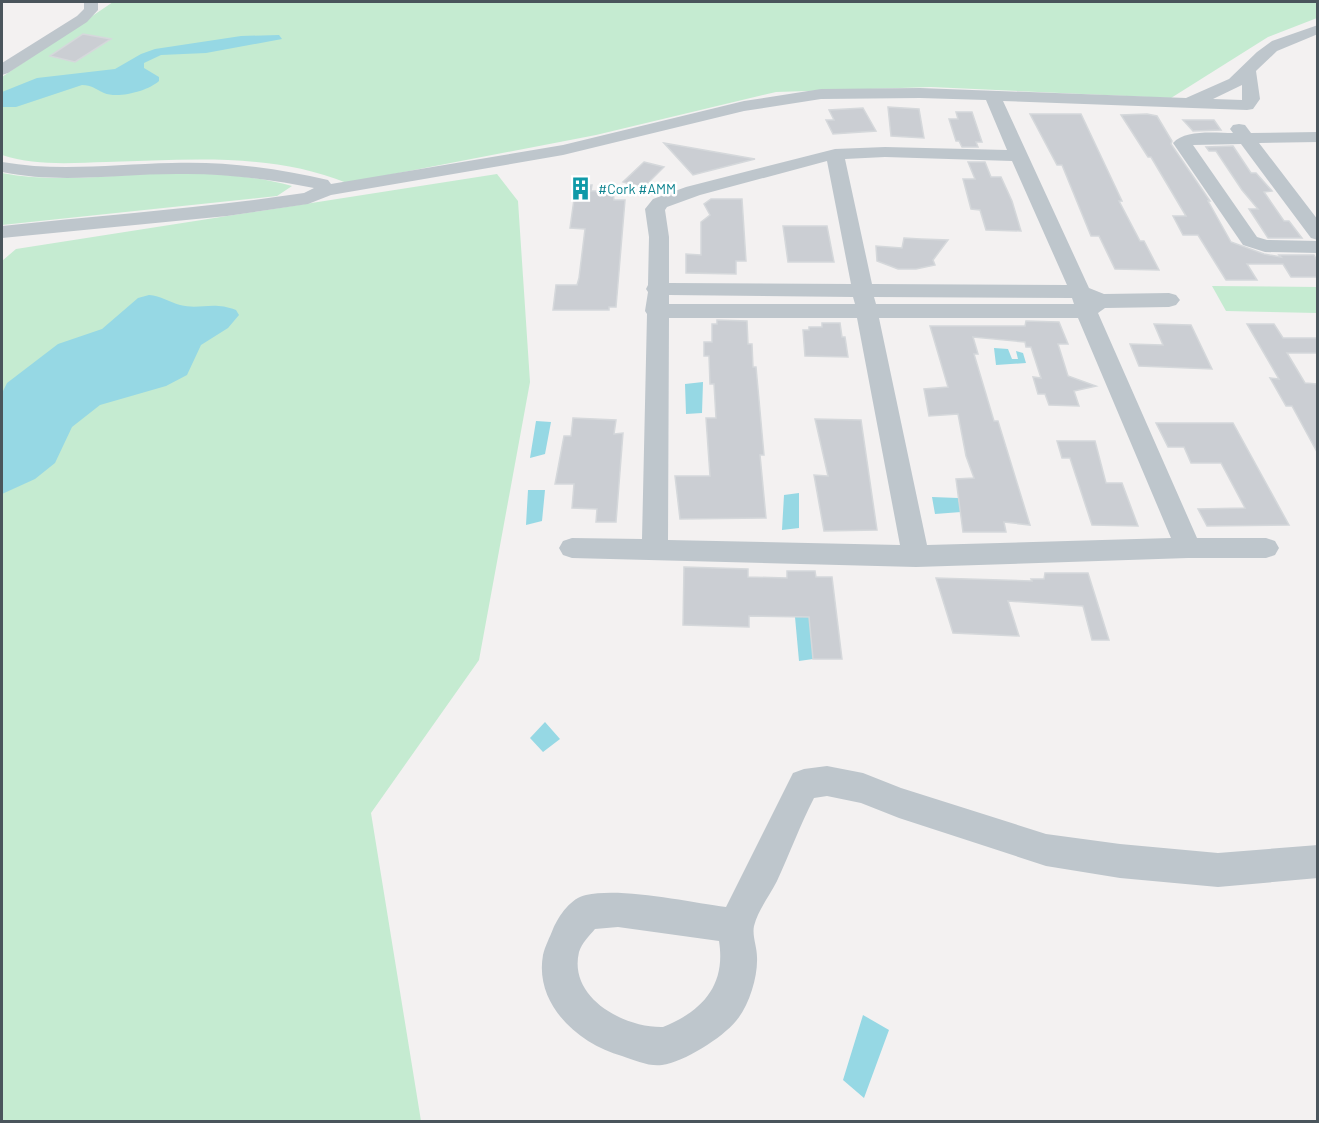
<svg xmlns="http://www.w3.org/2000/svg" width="1319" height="1123" font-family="Barlow,sans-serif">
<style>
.green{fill:#c5ebd1}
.water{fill:#96d8e4}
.building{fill:#cbced3;stroke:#d5d8db;stroke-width:1.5}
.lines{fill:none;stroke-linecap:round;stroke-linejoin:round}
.minor{fill:#bec6cc;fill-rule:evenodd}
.labels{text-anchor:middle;stroke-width:5;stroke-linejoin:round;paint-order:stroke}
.far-culture-label{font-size:14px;fill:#0d838f;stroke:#fff;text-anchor:start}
</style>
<rect width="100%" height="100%" fill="#f3f1f1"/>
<!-- green -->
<path class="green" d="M 113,2 L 1317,2 L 1317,18 L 1268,37 L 1171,98 L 931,87 L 776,92 L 596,135 L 347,183 C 270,152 188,160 106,162 C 72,163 35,166 2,155 L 2,77 Z
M 2,173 C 48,182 97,177 145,174 C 194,172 244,173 292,186 L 277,196 L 2,225 Z
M 497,174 L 518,201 L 530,382 L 479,660 L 371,813 L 421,1121 L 2,1122 L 2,261 L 16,249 Z
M 1212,286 L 1317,287 L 1317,313 L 1226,311 Z"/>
<!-- water -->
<path class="water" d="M 279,35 L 282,39 L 206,53 L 161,55 L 144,63 L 144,68 L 159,77 L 159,81 C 148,91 118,99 104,93 C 95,89 92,85 82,85 L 16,107 L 2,107 L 2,92 L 37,78 L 115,69 L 141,54 L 155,49 L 241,36 Z
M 149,295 C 161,296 169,302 180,305 C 200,310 213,301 236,310 L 239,315 L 228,328 L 201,345 L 187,375 L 166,386 L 100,405 L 72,427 L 55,463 L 35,479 L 2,494 L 2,393 L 7,383 L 58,344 L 102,329 L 138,298 Z
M 994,348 L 1008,349 L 1012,359 L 1018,359 L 1016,351 L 1023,353 L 1026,363 L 996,365 Z
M 703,382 L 702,413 L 686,414 L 685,384 Z
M 536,421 L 551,422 L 545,454 L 530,458 Z
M 528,490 L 545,490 L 542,521 L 526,525 Z
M 799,493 L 799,528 L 782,530 L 784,495 Z
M 932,497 L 958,498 L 961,512 L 935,514 Z
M 795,617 L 809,617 L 813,659 L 799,661 Z
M 545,722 L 560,739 L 543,752 L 530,738 Z
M 863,1015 L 889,1030 L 864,1098 L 843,1080 Z"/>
<!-- building -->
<path class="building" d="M 83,34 L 111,39 L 75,62 L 50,56 Z
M 888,107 L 919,109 L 924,138 L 891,136 Z
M 863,108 L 876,131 L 833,134 L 826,120 L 834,120 L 829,110 Z
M 956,112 L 972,112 L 982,142 L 976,142 L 978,147 L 962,147 L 959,141 L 956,141 L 949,119 L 958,119 Z
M 1030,114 L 1081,114 L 1122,201 L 1119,201 L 1140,241 L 1144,241 L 1159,270 L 1115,269 L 1099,236 L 1091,236 L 1062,165 L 1057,165 Z
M 1147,114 L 1157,116 L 1172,141 L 1171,144 L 1210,201 L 1208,201 L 1231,242 L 1264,254 L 1281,257 L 1279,255 L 1314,255 L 1317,261 L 1317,277 L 1291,277 L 1283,264 L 1247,264 L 1257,280 L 1226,280 L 1198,235 L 1183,235 L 1173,216 L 1186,216 L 1151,157 L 1148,157 L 1121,115 Z
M 1183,120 L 1214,120 L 1221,130 L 1193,131 Z
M 664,143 L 755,159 L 693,175 Z
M 1233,146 L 1251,173 L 1256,173 L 1272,191 L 1264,192 L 1284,221 L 1289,221 L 1302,238 L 1268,238 L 1249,209 L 1258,209 L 1242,190 L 1216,151 L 1209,151 L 1206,147 Z
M 644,162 L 664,167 L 643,188 L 623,182 Z
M 968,162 L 985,162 L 991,177 L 1001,177 L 1012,201 L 1021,231 L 986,230 L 980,210 L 971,209 L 963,179 L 975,179 Z
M 576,185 L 592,185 L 591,191 L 613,191 L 614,200 L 625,200 L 616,307 L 609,307 L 609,310 L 553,310 L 556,285 L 577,285 L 579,278 L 585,229 L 570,228 Z
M 711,199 L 742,199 L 746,261 L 736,261 L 736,274 L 686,273 L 686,254 L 701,255 L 701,222 L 710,215 L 704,204 Z
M 783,226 L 827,226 L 834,262 L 788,262 Z
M 904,238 L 921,239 L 948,240 L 933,260 L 935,265 L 916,269 L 898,269 L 877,261 L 876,246 L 902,248 Z
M 717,320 L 747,321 L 748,344 L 752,344 L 753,367 L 756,367 L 764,455 L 760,455 L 766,518 L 680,519 L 675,476 L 710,476 L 706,418 L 716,418 L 714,384 L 710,384 L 709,356 L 704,356 L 704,342 L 712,342 L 712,324 L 717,324 Z
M 1026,321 L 1059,322 L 1068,344 L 1058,344 L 1068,376 L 1096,386 L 1074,391 L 1079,406 L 1049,405 L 1045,394 L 1038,394 L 1033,377 L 1041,378 L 1031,347 L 1026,347 L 1025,342 L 973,337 L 978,354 L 974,354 L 994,421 L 998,421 L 1030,525 L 1004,522 L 1006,532 L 963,532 L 956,479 L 974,478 L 966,456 L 958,414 L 929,416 L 924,389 L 948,387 L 930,326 L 1025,326 Z
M 822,323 L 840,323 L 842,337 L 845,337 L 848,357 L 805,356 L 803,330 L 809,330 L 809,327 L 822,327 Z
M 1154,324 L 1191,325 L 1212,369 L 1139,366 L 1130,344 L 1163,345 Z
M 1247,324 L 1274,324 L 1283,338 L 1317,338 L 1317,353 L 1287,353 L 1305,383 L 1317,384 L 1317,452 L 1292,406 L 1286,406 L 1270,378 L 1279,379 Z
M 573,418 L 616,420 L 614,434 L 623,433 L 616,522 L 596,522 L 597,509 L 572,508 L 574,484 L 555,484 L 564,436 L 571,436 Z
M 815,419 L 861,420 L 877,530 L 824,531 L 814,475 L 828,476 Z
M 1156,423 L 1233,423 L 1289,525 L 1207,526 L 1198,509 L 1245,508 L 1221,463 L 1191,463 L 1184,447 L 1168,447 Z
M 1057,441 L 1095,441 L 1106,483 L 1122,483 L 1138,526 L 1092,525 L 1070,458 L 1062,458 Z
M 684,567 L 748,569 L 748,577 L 787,578 L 787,571 L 815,571 L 816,577 L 832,577 L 842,659 L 813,659 L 809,617 L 749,616 L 749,627 L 683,625 Z
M 1045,573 L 1088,573 L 1109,640 L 1092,640 L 1083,606 L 1008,601 L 1019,636 L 953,633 L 936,578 L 1032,581 L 1031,579 L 1044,579 Z"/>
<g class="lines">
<!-- minor -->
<path class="minor" d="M 84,2 L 98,2 L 98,10 L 87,22 L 8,73 L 2,75 L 2,63 L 77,16 L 84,9 Z
M 1318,25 L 1318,34 L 1277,51 L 1258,69 L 1256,71 L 1260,99 L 1253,109 L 1247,110 L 1003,101 L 1089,288 L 1104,294 L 1169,293 L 1176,295 L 1180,300 L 1176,305 L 1169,307 L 1105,308 L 1098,313 L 1197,538 L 1266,538 L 1275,541 L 1279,548 L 1275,555 L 1266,558 L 1188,558 L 916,567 L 572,558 L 563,555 L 559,548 L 563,541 L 572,538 L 642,539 L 647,314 L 645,311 L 648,292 L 646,289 L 648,285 L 649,237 L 645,209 L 653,199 L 686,187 L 835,149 L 885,147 L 1007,150 L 986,100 L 920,98 L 821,99 L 744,111 L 563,155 L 331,195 L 308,204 L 227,216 L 2,238 L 2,226 C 103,215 204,208 304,193 L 314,188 C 269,179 223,173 177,174 C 117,174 60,184 2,172 L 2,162 C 59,172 115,164 172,163 C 223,161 278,168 328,180 L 331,184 L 563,145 L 744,101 L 821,89 L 920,88 L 1186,98 L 1229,79 L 1257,52 L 1272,41 ZM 1242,85 L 1242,100 L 1213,99 ZM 885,157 L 1012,161 L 1067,285 L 872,284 L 845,159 ZM 827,161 L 851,284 L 669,283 L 669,237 L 665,210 L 667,207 L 700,195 ZM 669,295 L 853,297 L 855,304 L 669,304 ZM 874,297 L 1072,298 L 1074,304 L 876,304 ZM 669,318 L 857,318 L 900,545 L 668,540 ZM 879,318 L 1078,318 L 1171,538 L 927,545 Z
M 1239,124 L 1245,125 L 1251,133 L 1318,132 L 1318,142 L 1259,143 L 1318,220 L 1318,240 L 1311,238 L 1241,144 L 1193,145 L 1257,237 L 1267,240 L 1318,241 L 1318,253 L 1265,252 L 1243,245 L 1173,143 C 1185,129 1216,133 1233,133 L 1230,129 L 1233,125 Z
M 827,766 L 863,773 L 901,788 L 1046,834 L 1120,844 L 1218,853 L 1318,845 L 1318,878 L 1218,887 L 1120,878 L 1046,866 L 899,818 L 861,803 L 827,796 L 814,798 C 800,825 790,853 777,881 C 770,895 758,910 754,926 C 752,936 757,947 757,957 C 758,977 749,1006 736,1021 C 722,1038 684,1062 662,1065 C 650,1067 634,1060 622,1056 C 579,1044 534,1005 543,955 C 545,946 550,937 553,929 C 559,915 571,898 586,895 C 621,887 689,902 726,907 L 793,773 L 804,769 ZM 618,927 L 719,941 C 726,985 703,1011 663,1027 C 624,1028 568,998 579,952 C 582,943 589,936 595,929 Z"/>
</g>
<!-- icons -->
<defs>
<symbol id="building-bare" viewBox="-9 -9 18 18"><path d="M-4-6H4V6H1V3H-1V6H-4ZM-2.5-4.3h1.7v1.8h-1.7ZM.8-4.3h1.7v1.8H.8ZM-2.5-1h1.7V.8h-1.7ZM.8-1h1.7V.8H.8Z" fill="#0f9aa8" stroke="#fff" stroke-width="2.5" paint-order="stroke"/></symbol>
</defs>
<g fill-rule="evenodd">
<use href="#building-bare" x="564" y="172" width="33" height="33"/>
</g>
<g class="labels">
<!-- far-culture labels -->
<g class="far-culture-label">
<text x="598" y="194">#Cork #AMM</text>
</g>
</g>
<!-- border -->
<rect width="1319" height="1123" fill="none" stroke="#4a555c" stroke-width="6"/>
</svg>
